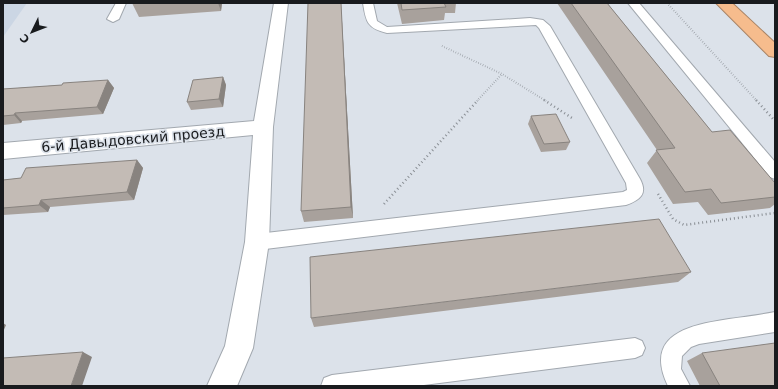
<svg xmlns="http://www.w3.org/2000/svg" width="778" height="389" font-family="'DejaVu Sans',sans-serif">
<style>
.built{fill:#cbd6e4}
.lines{fill:none;stroke-linecap:round;stroke-linejoin:round}
.lane-casing{stroke:#a2a8af;stroke-width:2}
.street-casing{stroke:#a2a8af;stroke-width:2}
.highway-casing{stroke:#a98466;stroke-width:2}
.path-far1{stroke:#898e94;stroke-width:2;stroke-dasharray:0.5 2;stroke-linecap:butt}
.path{stroke:#898e94;stroke-width:2.5;stroke-dasharray:1 3;stroke-linecap:butt}
.lane{fill:#fff;fill-rule:evenodd}
.street{fill:#fff;fill-rule:evenodd}
.highway{fill:#f6bc8d;fill-rule:evenodd}
.wall{fill:#a8a19c}
.shaded-wall{fill:#88837f}
.building{fill:#c3bbb5;stroke:#88837f}
.labels{text-anchor:middle;stroke-width:3.5;stroke-linejoin:round;paint-order:stroke}
.street-label{font-size:14px;fill:#191b1e;stroke:#dce2ea}
</style>
<rect width="100%" height="100%" fill="#dce2ea"/>
<!-- built -->
<path class="built" d="M 3,3 L 27,3 L 3,37 Z"/>
<g class="lines">
<defs>
<path id="lane" d="M 116,3 L 126,3 L 119,19 L 113,22 L 107,19 Z
M 363,3 L 373,3 L 377,21 L 387,27 L 530,18 L 543,20 L 550,26 L 640,179 C 648,194 640,200 626,205 L 257,250 L 251,247 L 248,242 L 251,237 L 257,234 L 623,192 L 627,190 L 626,183 L 539,28 L 536,25 L 387,33 C 367,28 366,22 363,3 Z
M 628,3 L 639,3 L 775,162 L 775,179 L 770,177 Z
M 775,312 L 775,332 L 699,344 L 691,347 L 682,356 L 681,369 L 690,386 L 668,386 C 643,334 690,325 729,319 C 744,317 760,315 775,312 Z
M 635,338 L 642,341 L 645,348 L 642,355 L 635,358 L 416,386 L 321,386 L 324,378 L 332,375 Z"/>
<path id="street" d="M 274,3 L 288,3 L 273,127 L 269,242 L 253,348 L 237,386 L 207,386 L 225,346 L 245,242 L 253,135 L 3,159 L 3,143 L 254,121 Z"/>
<path id="highway" d="M 716,3 L 732,3 L 775,43 L 775,57 L 769,56 Z"/>
</defs>
<!-- lane casing -->
<use href="#lane" class="lane-casing"/>
<!-- street casing -->
<use href="#street" class="street-casing"/>
<!-- highway casing -->
<use href="#highway" class="highway-casing"/>
<!-- path-far1 -->
<path class="path-far1" d="M 667,3 L 757,101
M 442,46 L 502,74 L 546,101
M 477,101 L 502,74"/>
<!-- path -->
<path class="path" d="M 544,100 L 572,118
M 756,100 L 775,121
M 658,194 L 673,219 L 684,225 L 775,213
M 384,204 L 478,100"/>
<!-- lane -->
<use href="#lane" class="lane"/>
<!-- street -->
<use href="#street" class="street"/>
<!-- highway -->
<use href="#highway" class="highway"/>
</g>
<!-- wall -->
<path class="wall" d="M 132,3 L 222,3 L 221,11 L 139,17 Z
M 341,3 L 353,218 L 304,222 L 301,211 Z
M 397,3 L 456,3 L 455,13 L 445,13 L 444,20 L 402,24 Z
M 557,3 L 607,3 L 712,132 L 775,183 L 775,204 L 770,208 L 708,215 L 698,202 L 673,204 L 647,163 L 657,150 Z
M 223,77 L 226,85 L 223,107 L 191,110 L 187,102 Z
M 108,80 L 114,88 L 103,114 L 22,121 L 21,123 L 3,125 L 3,89 L 62,85 Z
M 531,116 L 570,142 L 566,150 L 541,152 L 528,124 Z
M 137,160 L 143,168 L 134,200 L 50,207 L 48,212 L 3,215 L 3,180 L 21,178 Z
M 691,272 L 678,282 L 314,327 L 311,318 Z
M 702,353 L 775,386 L 700,386 L 687,361 Z"/>
<!-- shaded-wall -->
<path class="shaded-wall" d="M 218,3 L 222,3 L 221,11 Z
M 341,3 L 353,218 L 351,207 Z
M 223,77 L 226,85 L 223,107 L 219,99 Z
M 108,80 L 114,88 L 103,114 L 97,107 Z
M 15,113 L 22,121 L 21,123 L 14,115 Z
M 137,160 L 143,168 L 134,200 L 127,192 Z
M 41,200 L 50,207 L 48,212 L 39,205 Z
M 3,323 L 6,325 L 3,332 Z
M 83,352 L 92,357 L 82,386 L 71,386 Z"/>
<!-- building -->
<path class="building" d="M 308,3 L 341,3 L 351,207 L 301,211 Z
M 401,3 L 444,3 L 446,7 L 402,10 Z
M 571,3 L 607,3 L 712,132 L 730,130 L 775,183 L 775,197 L 721,203 L 711,189 L 685,192 L 656,150 L 675,148 Z
M 223,77 L 219,99 L 187,102 L 193,80 Z
M 108,80 L 97,107 L 15,113 L 14,115 L 3,116 L 3,89 L 62,85 L 63,83 Z
M 556,114 L 570,142 L 544,144 L 531,116 Z
M 137,160 L 127,192 L 41,200 L 39,205 L 3,208 L 3,180 L 21,178 L 26,168 Z
M 659,219 L 691,272 L 311,318 L 310,257 Z
M 775,343 L 775,386 L 720,386 L 702,353 Z
M 83,352 L 71,386 L 3,386 L 3,358 Z"/>
<g class="labels">
<!-- street labels -->
<g class="street-label">
<text transform="translate(133 139) rotate(-5)" y="5">6-й Давыдовский проезд</text>
</g>
</g>
<!-- border -->
<rect width="778" height="389" fill="none" stroke="#191b1e" stroke-width="8"/>
<!-- north arrow -->
<g transform="translate(32 32) rotate(227)" stroke="#dce2ea" stroke-width="3" paint-order="stroke">
<path d="M0-3L7 15L0 10L-7 15Z" fill="#191b1e"/>
<text y="-6" font-size="11" font-weight="bold" text-anchor="middle" fill="#191b1e">С</text>
</g>
</svg>
